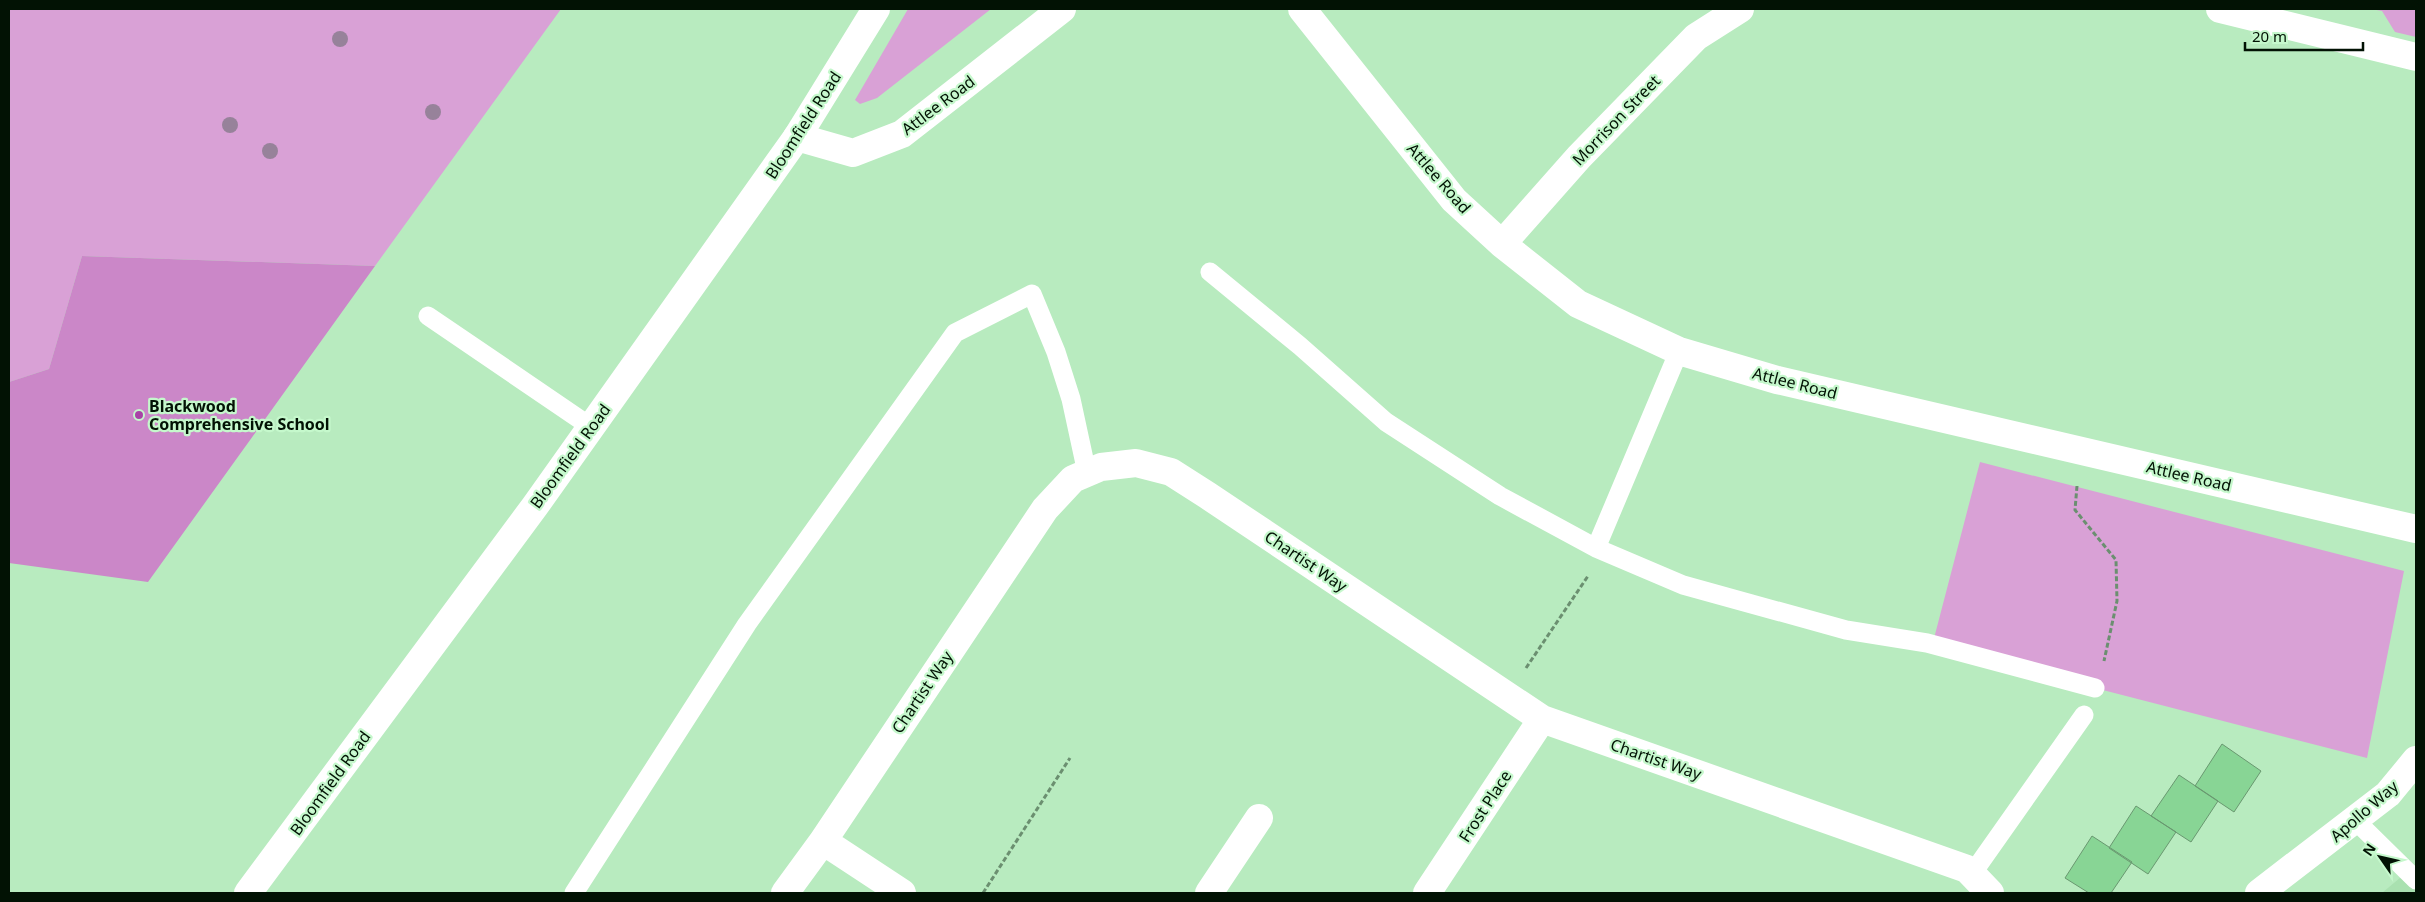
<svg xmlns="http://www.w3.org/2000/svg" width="2425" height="902" font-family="'Noto Sans',sans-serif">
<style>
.built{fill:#a9e1b0}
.green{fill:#d9a1d6}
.forest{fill:#cb87c8}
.building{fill:#88d595;stroke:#699870}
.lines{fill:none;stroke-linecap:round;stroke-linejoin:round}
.path{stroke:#6b8f70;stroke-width:3;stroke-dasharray:5 2.5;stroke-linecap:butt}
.lane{stroke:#fff;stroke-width:19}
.street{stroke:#fff;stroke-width:28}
.secondary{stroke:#fff;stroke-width:28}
.tree{fill:#97829a}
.poi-dot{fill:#a943a7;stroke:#c5f8cc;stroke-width:2}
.labels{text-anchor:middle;stroke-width:4.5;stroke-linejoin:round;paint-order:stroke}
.street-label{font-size:16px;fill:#021204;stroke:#c5f8cc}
.poi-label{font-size:16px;font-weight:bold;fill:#021204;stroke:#c5f8cc;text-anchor:start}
</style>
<rect width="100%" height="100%" fill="#b8ebbf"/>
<!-- built -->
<path class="built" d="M 2416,865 L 2416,893 L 2382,893 L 2407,872 Z"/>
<!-- green -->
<path class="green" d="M 9,9 L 561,9 L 375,266 L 82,256 L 49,369 L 9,382 Z
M 908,9 L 991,9 L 877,98 L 860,104 L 855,100 Z
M 2371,9 L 2416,9 L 2416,37 L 2395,32 L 2382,11 Z
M 1980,462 L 2404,571 L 2367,758 L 1932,646 Z"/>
<!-- forest -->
<path class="forest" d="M 82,256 L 375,266 L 148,582 L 9,563 L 9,382 L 49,369 Z"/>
<!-- building -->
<path class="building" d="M 2222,744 L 2261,771 L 2234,812 L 2195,786 Z
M 2179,775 L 2218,801 L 2191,842 L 2151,816 Z
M 2136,806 L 2176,832 L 2148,874 L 2109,848 Z
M 2092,836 L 2132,862 L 2111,893 L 2089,893 L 2065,878 Z"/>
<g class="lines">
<!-- path -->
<path class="path" d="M 2077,486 L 2075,510 L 2116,560 L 2117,601 L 2104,661
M 1526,668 L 1588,576
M 983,893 L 1070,758"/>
<!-- lane -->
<path class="lane" d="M 1210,272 L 1300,346 L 1386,422 L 1500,496 L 1596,548 L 1679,351
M 428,316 L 591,427
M 1596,548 L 1683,585 L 1846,630 L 1927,643 L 2095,688
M 2356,821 L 2416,880
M 1972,874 L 2084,715
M 574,893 L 747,624 L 955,333 L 1032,294 L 1056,352 L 1071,399 L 1087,473"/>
<!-- street -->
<path class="street" d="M 1302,9 L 1454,200 L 1502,244 L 1578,304 L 1679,351 L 1777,380 L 2416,529
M 2220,9 L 2416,57
M 797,137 L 853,153 L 902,134 L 1062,9
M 1502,244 L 1579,157 L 1696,37 L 1740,9
M 823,841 L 902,893
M 785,893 L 823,841 L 1045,509 L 1073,479 L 1101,467 L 1136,463 L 1171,472 L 1207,495 L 1542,719 L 1967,869 L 1990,893
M 1209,893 L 1259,818
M 1427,893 L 1542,719
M 2259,893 L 2388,794 L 2416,760"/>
<!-- secondary -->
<path class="secondary" d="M 248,893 L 535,506 L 797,137 L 876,9"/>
</g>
<!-- trees -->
<g class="tree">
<circle cx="340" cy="39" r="8"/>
<circle cx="433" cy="112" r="8"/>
<circle cx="230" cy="125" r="8"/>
<circle cx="270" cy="151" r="8"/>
</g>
<!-- markers -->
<circle class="poi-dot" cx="139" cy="415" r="5"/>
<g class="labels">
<!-- street labels -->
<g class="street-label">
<text transform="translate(938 105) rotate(-37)" y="6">Attlee Road</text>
<text transform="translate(1616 120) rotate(-46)" y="6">Morrison Street</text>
<text transform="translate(803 125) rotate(-57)" y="6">Bloomfield Road</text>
<text transform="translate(1439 178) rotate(49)" y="6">Attlee Road</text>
<text transform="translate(1795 383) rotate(14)" y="6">Attlee Road</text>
<text transform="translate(570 456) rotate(-54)" y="6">Bloomfield Road</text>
<text transform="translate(2189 476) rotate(13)" y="6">Attlee Road</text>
<text transform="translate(1306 561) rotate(34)" y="6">Chartist Way</text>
<text transform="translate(922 692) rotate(-56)" y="6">Chartist Way</text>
<text transform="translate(1656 759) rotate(19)" y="6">Chartist Way</text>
<text transform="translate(330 783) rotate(-54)" y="6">Bloomfield Road</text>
<text transform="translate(1485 806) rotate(-57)" y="6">Frost Place</text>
<text transform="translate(2364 811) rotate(-41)" y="6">Apollo Way</text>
</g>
<!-- poi labels -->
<g class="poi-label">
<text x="149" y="412">Blackwood<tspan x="149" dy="18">Comprehensive School</tspan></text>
</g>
</g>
<!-- border -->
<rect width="2425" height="902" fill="none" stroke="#021204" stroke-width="20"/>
<!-- north arrow -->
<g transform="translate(2380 857) rotate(304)" stroke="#c5f8cc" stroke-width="4" paint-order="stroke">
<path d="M0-4L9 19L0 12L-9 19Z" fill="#021204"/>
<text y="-8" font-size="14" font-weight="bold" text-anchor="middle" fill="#021204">N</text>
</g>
<!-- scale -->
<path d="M2245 42v8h118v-8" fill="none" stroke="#021204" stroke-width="2.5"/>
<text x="2252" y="42" font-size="15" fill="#021204" stroke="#c5f8cc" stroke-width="4" paint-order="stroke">20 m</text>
</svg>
